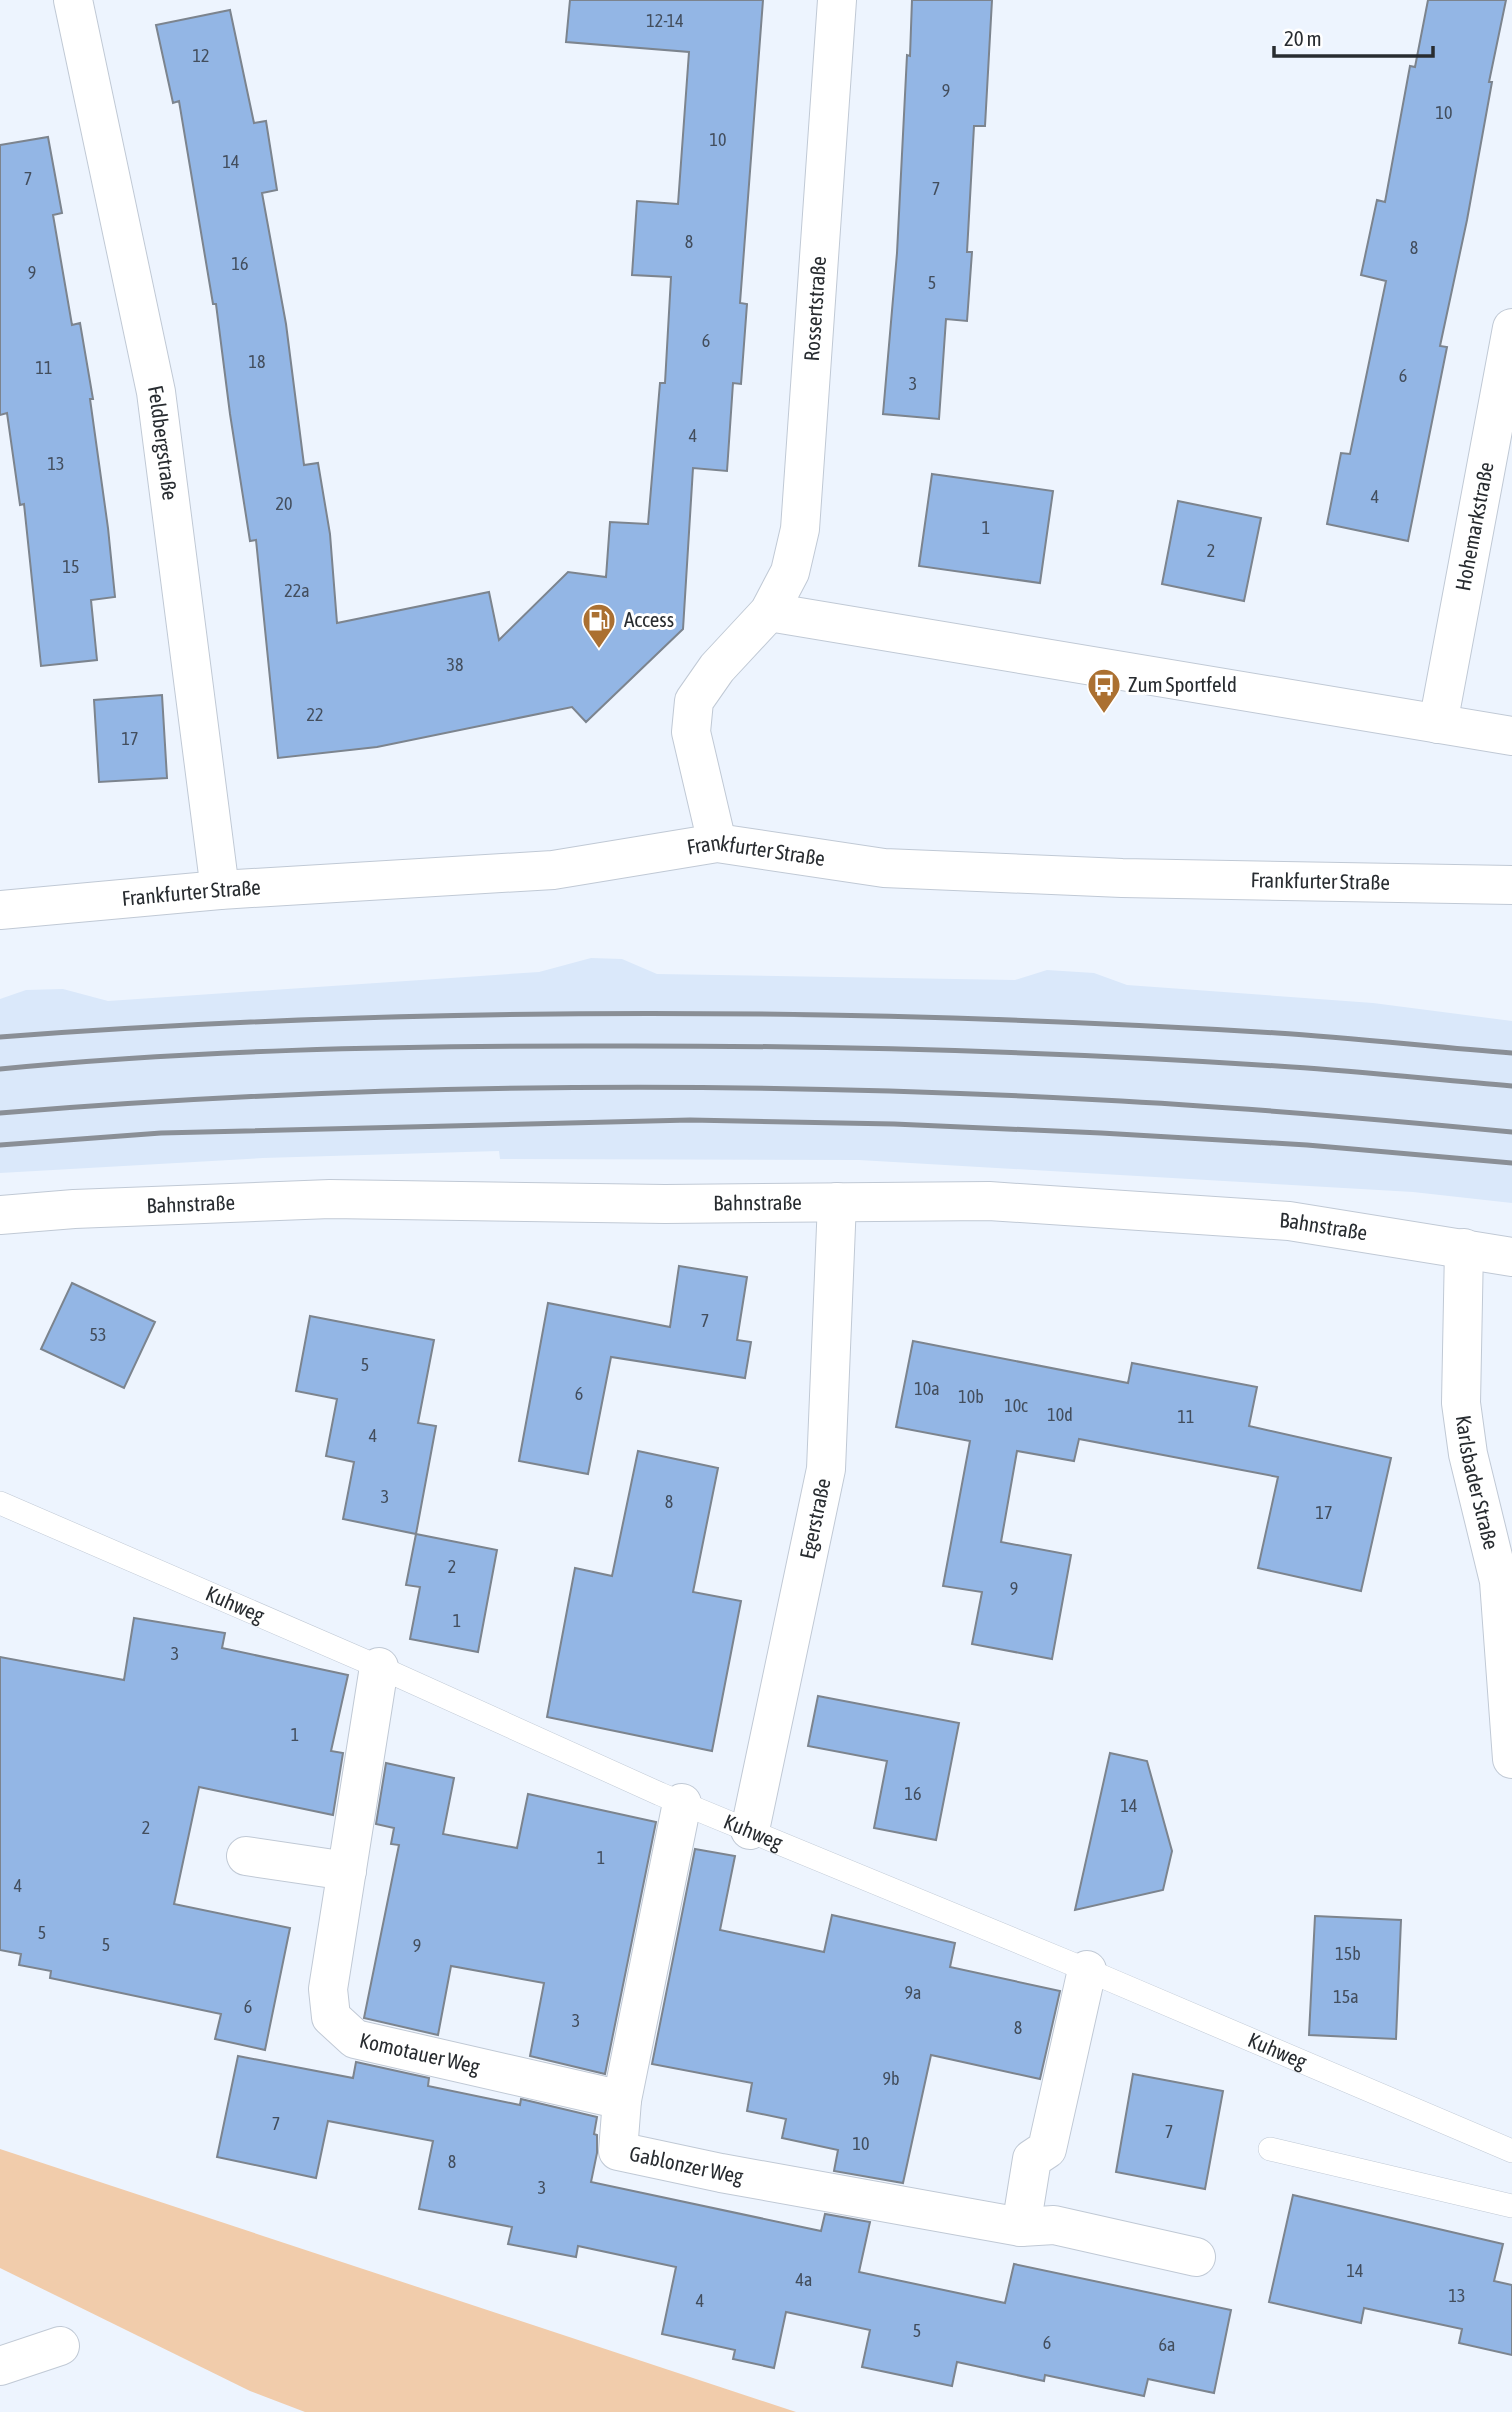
<svg xmlns="http://www.w3.org/2000/svg" width="1512" height="2412" font-family="'Asap Condensed',sans-serif">
<style>
.built{fill:#dae8fa}
.green{fill:#f1ccab}
.building{fill:#93b6e5;stroke:#7c848e;stroke-width:2}
.lines{fill:none;stroke-linecap:round;stroke-linejoin:round}
.service-casing{stroke:#c0c9d5;stroke-width:24}
.minor-casing{stroke:#c0c9d5;stroke-width:40}
.tertiary-casing{stroke:#c0c9d5;stroke-width:40}
.service{stroke:#fff;stroke-width:23}
.minor{stroke:#fff;stroke-width:38}
.tertiary{stroke:#fff;stroke-width:38}
.rail{stroke:#8a8f96;stroke-width:5}
.labels{text-anchor:middle;stroke-width:6;stroke-linejoin:round;paint-order:stroke}
.number-label{font-size:18px;fill:#434e5d}
.street-label{font-size:21px;fill:#282c30;stroke:#fff}
.poi-label{font-size:21px;fill:#282c30;stroke:#fff;text-anchor:start}
</style>
<rect width="100%" height="100%" fill="#edf4fe"/>
<!-- built -->
<path class="built" d="M 591,958 L 622,959 L 657,974 L 1015,980 L 1047,970 L 1094,973 L 1127,985 L 1373,1003 L 1512,1021 L 1512,1203 L 1413,1192 L 859,1160 L 500,1159 L 499,1151 L 263,1158 L 0,1173 L 0,999 L 26,990 L 63,989 L 108,1001 L 539,972 Z"/>
<!-- green -->
<path class="green" d="M 0,2149 L 796,2412 L 305,2412 L 250,2391 L 0,2268 Z"/>
<!-- building -->
<path class="building" d="M 570,0 L 763,0 L 740,303 L 747,304 L 741,384 L 733,383 L 727,471 L 693,468 L 683,629 L 586,722 L 572,707 L 377,747 L 278,758 L 256,540 L 250,541 L 230,414 L 216,304 L 213,304 L 179,101 L 173,103 L 156,25 L 230,10 L 254,123 L 266,121 L 277,190 L 262,193 L 286,324 L 304,465 L 318,463 L 330,534 L 337,623 L 489,592 L 499,640 L 568,572 L 606,577 L 610,522 L 648,524 L 660,383 L 665,383 L 671,277 L 632,275 L 637,201 L 678,204 L 689,52 L 566,42 Z
M 912,0 L 992,0 L 985,126 L 974,126 L 967,252 L 972,252 L 967,321 L 946,319 L 939,419 L 883,414 L 897,253 L 907,55 L 910,56 Z
M 1428,0 L 1506,0 L 1489,82 L 1492,82 L 1467,220 L 1440,346 L 1447,347 L 1408,541 L 1327,524 L 1341,453 L 1350,454 L 1386,281 L 1361,275 L 1377,200 L 1385,202 L 1410,66 L 1415,67 Z
M 48,137 L 62,213 L 53,215 L 72,325 L 80,323 L 93,399 L 90,399 L 108,528 L 115,597 L 91,600 L 97,660 L 41,666 L 24,504 L 20,505 L 7,413 L 0,415 L 0,145 Z
M 932,474 L 1053,491 L 1040,583 L 919,566 Z
M 1178,501 L 1261,518 L 1244,601 L 1162,584 Z
M 162,695 L 167,778 L 99,782 L 94,700 Z
M 679,1266 L 747,1277 L 737,1340 L 751,1342 L 745,1378 L 611,1357 L 588,1474 L 519,1461 L 548,1303 L 670,1327 Z
M 72,1283 L 155,1322 L 124,1388 L 41,1349 Z
M 310,1316 L 434,1340 L 418,1423 L 436,1426 L 416,1534 L 343,1519 L 354,1462 L 326,1456 L 337,1399 L 296,1391 Z
M 913,1341 L 1128,1383 L 1132,1363 L 1257,1387 L 1249,1426 L 1391,1458 L 1361,1591 L 1258,1568 L 1278,1477 L 1079,1439 L 1074,1461 L 1017,1451 L 1001,1542 L 1071,1555 L 1052,1659 L 972,1644 L 982,1592 L 943,1586 L 970,1441 L 896,1427 Z
M 638,1451 L 718,1468 L 693,1592 L 741,1601 L 712,1751 L 547,1717 L 575,1568 L 612,1576 Z
M 416,1534 L 497,1550 L 478,1652 L 410,1639 L 420,1587 L 406,1585 Z
M 134,1618 L 225,1633 L 222,1648 L 348,1675 L 331,1751 L 343,1753 L 333,1815 L 199,1787 L 174,1904 L 290,1928 L 265,2050 L 215,2039 L 221,2014 L 50,1978 L 51,1971 L 19,1965 L 21,1954 L 0,1950 L 0,1657 L 124,1680 Z
M 818,1696 L 959,1723 L 936,1840 L 874,1828 L 887,1761 L 808,1746 Z
M 1110,1753 L 1147,1761 L 1172,1851 L 1163,1890 L 1075,1910 Z
M 386,1763 L 454,1778 L 443,1834 L 517,1848 L 528,1794 L 656,1822 L 605,2074 L 530,2056 L 544,1983 L 451,1966 L 438,2035 L 364,2018 L 399,1845 L 391,1844 L 394,1828 L 376,1824 Z
M 695,1849 L 735,1856 L 720,1930 L 824,1952 L 832,1915 L 955,1943 L 950,1967 L 1060,1991 L 1040,2079 L 931,2055 L 903,2183 L 834,2171 L 838,2150 L 782,2138 L 786,2119 L 747,2111 L 752,2083 L 652,2064 Z
M 1315,1916 L 1401,1920 L 1396,2039 L 1309,2035 Z
M 238,2056 L 353,2078 L 356,2062 L 429,2078 L 428,2086 L 520,2105 L 521,2099 L 597,2117 L 594,2134 L 597,2135 L 597,2153 L 591,2182 L 821,2231 L 825,2214 L 870,2222 L 859,2272 L 1005,2303 L 1014,2264 L 1231,2310 L 1214,2393 L 1148,2379 L 1144,2396 L 1045,2375 L 1044,2381 L 957,2362 L 952,2386 L 862,2367 L 870,2330 L 786,2312 L 774,2368 L 733,2359 L 735,2350 L 662,2334 L 676,2267 L 578,2246 L 576,2257 L 508,2244 L 512,2227 L 419,2209 L 433,2141 L 328,2121 L 316,2178 L 217,2157 Z
M 1133,2074 L 1223,2091 L 1205,2189 L 1116,2172 Z
M 1293,2195 L 1503,2244 L 1494,2281 L 1512,2285 L 1512,2355 L 1459,2343 L 1462,2329 L 1364,2308 L 1361,2323 L 1269,2302 Z"/>
<g class="lines">
<defs>
<g id="service">
<path id="s1" d="M 0,1503 L 379,1667 L 660,1794 L 1087,1970 L 1512,2151"/>
<path d="M 1270,2149 L 1512,2206"/>
</g>
<g id="minor">
<path id="s2" d="M 73,0 L 156,392 L 220,890"/>
<path d="M 769,612 L 1512,736"/>
<path id="s3" d="M 1438,724 L 1512,328"/>
<path id="s4" d="M 717,843 L 691,732 L 694,701 L 717,668 L 769,612 L 790,572 L 800,529 L 837,0"/>
<path id="s5" d="M 0,1215 L 74,1209 L 330,1199 L 665,1204 L 989,1201 L 1289,1221 L 1512,1257"/>
<path id="s6" d="M 1464,1248 L 1461,1403 L 1468,1454 L 1499,1581 L 1512,1759"/>
<path id="s7" d="M 379,1667 L 328,1989 L 331,2017 L 355,2039 L 622,2100"/>
<path id="s8" d="M 682,1803 L 622,2100 L 618,2151 L 721,2173 L 1021,2227 L 1032,2159 L 1047,2149 L 1087,1970"/>
<path id="s9" d="M 750,1830 L 826,1469 L 837,1202"/>
<path d="M 246,1856 L 347,1871"/>
<path d="M 1021,2227 L 1054,2225 L 1196,2257"/>
<path d="M 0,2366 L 60,2346"/>
</g>
<g id="tertiary">
<path id="s10" d="M 0,910 L 220,890 L 553,870 L 717,843 L 884,868 L 1122,878 L 1512,885"/>
</g>
</defs>
<!-- service casing -->
<use href="#service" class="service-casing"/>
<!-- minor casing -->
<use href="#minor" class="minor-casing"/>
<!-- tertiary casing -->
<use href="#tertiary" class="tertiary-casing"/>
<!-- service -->
<use href="#service" class="service"/>
<!-- minor -->
<use href="#minor" class="minor"/>
<!-- tertiary -->
<use href="#tertiary" class="tertiary"/>
<!-- rail -->
<path class="rail" d="M 0,1037 C 427,1005 850,1007 1277,1033 C 1355,1038 1434,1047 1512,1053
M 0,1069 C 194,1050 390,1046 585,1046 C 821,1045 1057,1051 1292,1067 C 1366,1072 1439,1080 1512,1086
M 0,1113 C 366,1083 736,1080 1102,1100 C 1239,1107 1376,1119 1512,1132
M 0,1145 L 161,1133 L 690,1120 L 894,1124 L 1101,1133 L 1307,1145 L 1512,1163"/>
</g>
<!-- icons -->
<defs>
<symbol id="fuel-pin" viewBox="-11 -11 22 30"><path d="M0 17L-7.5 6A9.5 9.5 0 1 1 7.5 6Z" fill="#ab7031" stroke="#fff"/><path d="M-5.5-6h7V0h2V4h1.3V-2.5L3-4.5l.8-.8L6-3V5H2.5V1h-1V6h-7ZM-4.2-4.7v3.2H.2V-4.7Z" fill="#fff"/></symbol>
<symbol id="bus-pin" viewBox="-11 -11 22 30"><path d="M0 17L-7.5 6A9.5 9.5 0 1 1 7.5 6Z" fill="#ab7031" stroke="#fff"/><path d="M-5-6H5V4H4V6H2V4H-2V6H-4V4H-5ZM-3.5-4V0h7V-4ZM-3.5 1.2v1.5H-2V1.2ZM2 1.2v1.5H3.5V1.2Z" fill="#fff"/></symbol>
</defs>
<g fill-rule="evenodd">
<use href="#fuel-pin" x="580" y="601" width="38" height="52"/>
<use href="#bus-pin" x="1085" y="666" width="38" height="52"/>
</g>
<g class="labels">
<!-- number labels -->
<g class="number-label">
<text x="665" y="27">12-14</text>
<text x="201" y="62">12</text>
<text x="946" y="97">9</text>
<text x="1444" y="119">10</text>
<text x="718" y="146">10</text>
<text x="231" y="168">14</text>
<text x="28" y="185">7</text>
<text x="936" y="195">7</text>
<text x="689" y="248">8</text>
<text x="1414" y="254">8</text>
<text x="240" y="270">16</text>
<text x="32" y="279">9</text>
<text x="932" y="289">5</text>
<text x="706" y="347">6</text>
<text x="257" y="368">18</text>
<text x="44" y="374">11</text>
<text x="1403" y="382">6</text>
<text x="913" y="390">3</text>
<text x="693" y="442">4</text>
<text x="56" y="470">13</text>
<text x="1375" y="503">4</text>
<text x="284" y="510">20</text>
<text x="986" y="534">1</text>
<text x="1211" y="557">2</text>
<text x="71" y="573">15</text>
<text x="297" y="597">22a</text>
<text x="455" y="671">38</text>
<text x="315" y="721">22</text>
<text x="130" y="745">17</text>
<text x="705" y="1327">7</text>
<text x="98" y="1341">53</text>
<text x="365" y="1371">5</text>
<text x="927" y="1395">10a</text>
<text x="579" y="1400">6</text>
<text x="971" y="1403">10b</text>
<text x="1016" y="1412">10c</text>
<text x="1060" y="1421">10d</text>
<text x="1186" y="1423">11</text>
<text x="373" y="1442">4</text>
<text x="385" y="1503">3</text>
<text x="669" y="1508">8</text>
<text x="1324" y="1519">17</text>
<text x="452" y="1573">2</text>
<text x="1014" y="1595">9</text>
<text x="457" y="1627">1</text>
<text x="175" y="1660">3</text>
<text x="295" y="1741">1</text>
<text x="913" y="1800">16</text>
<text x="1129" y="1812">14</text>
<text x="146" y="1834">2</text>
<text x="601" y="1864">1</text>
<text x="18" y="1892">4</text>
<text x="42" y="1939">5</text>
<text x="106" y="1951">5</text>
<text x="417" y="1952">9</text>
<text x="1348" y="1960">15b</text>
<text x="913" y="1999">9a</text>
<text x="1346" y="2003">15a</text>
<text x="248" y="2013">6</text>
<text x="576" y="2027">3</text>
<text x="1018" y="2034">8</text>
<text x="891" y="2085">9b</text>
<text x="276" y="2130">7</text>
<text x="1169" y="2138">7</text>
<text x="861" y="2150">10</text>
<text x="452" y="2168">8</text>
<text x="542" y="2194">3</text>
<text x="1355" y="2277">14</text>
<text x="804" y="2286">4a</text>
<text x="1457" y="2302">13</text>
<text x="700" y="2307">4</text>
<text x="917" y="2337">5</text>
<text x="1047" y="2349">6</text>
<text x="1167" y="2351">6a</text>
</g>
<!-- street labels -->
<g class="street-label">
<text dy="7" stroke="none"><textPath href="#s4" startOffset="572">Rossertstraße</textPath></text>
<text dy="7" stroke="none"><textPath href="#s2" startOffset="452">Feldbergstraße</textPath></text>
<text dy="7" stroke="none"><textPath href="#s3" startOffset="201">Hohemarkstraße</textPath></text>
<text dy="7" stroke="none"><textPath href="#s10" startOffset="760">Frankfurter Straße</textPath></text>
<text dy="7" stroke="none"><textPath href="#s10" startOffset="1326">Frankfurter Straße</textPath></text>
<text dy="7" stroke="none"><textPath href="#s10" startOffset="192">Frankfurter Straße</textPath></text>
<text dy="7" stroke="none"><textPath href="#s5" startOffset="758">Bahnstraße</textPath></text>
<text dy="7" stroke="none"><textPath href="#s5" startOffset="191">Bahnstraße</textPath></text>
<text dy="7" stroke="none"><textPath href="#s5" startOffset="1325">Bahnstraße</textPath></text>
<text dy="7" stroke="none"><textPath href="#s6" startOffset="236">Karlsbader Straße</textPath></text>
<text dy="7" stroke="none"><textPath href="#s9" startOffset="318">Egerstraße</textPath></text>
<text dy="7" stroke="none"><textPath href="#s1" startOffset="256">Kuhweg</textPath></text>
<text dy="7" stroke="none"><textPath href="#s1" startOffset="822">Kuhweg</textPath></text>
<text dy="7" stroke="none"><textPath href="#s1" startOffset="1390">Kuhweg</textPath></text>
<text dy="7" stroke="none"><textPath href="#s7" startOffset="453">Komotauer Weg</textPath></text>
<text dy="7" stroke="none"><textPath href="#s8" startOffset="424">Gablonzer Weg</textPath></text>
</g>
<!-- poi labels -->
<g class="poi-label">
<text x="624" y="627">Access</text>
<text x="1128" y="692">Zum Sportfeld</text>
</g>
</g>
<!-- scale -->
<path d="M1274 46v10h159v-10" fill="none" stroke="#282c30" stroke-width="3.5"/>
<text x="1284" y="46" font-size="21" fill="#282c30" stroke="#ffffff" stroke-width="5" paint-order="stroke">20 m</text>
</svg>
